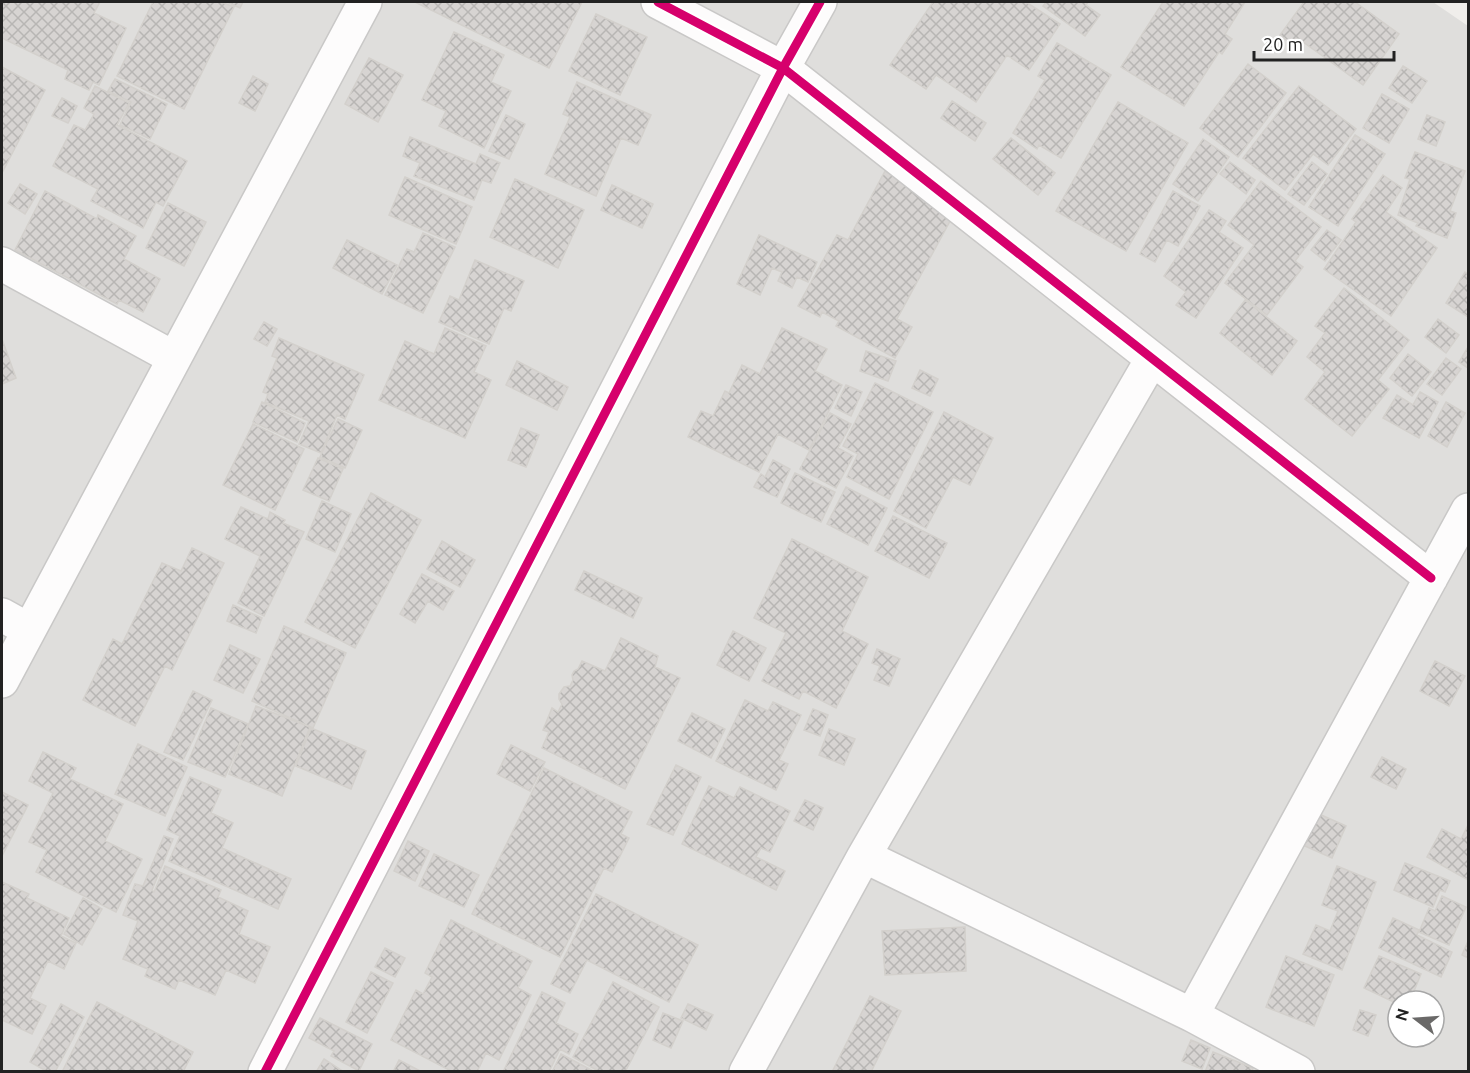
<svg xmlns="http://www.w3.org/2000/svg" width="1470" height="1073" font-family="Ubuntu,sans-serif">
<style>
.residential{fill:#dfdedc;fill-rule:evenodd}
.building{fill:url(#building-cross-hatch);stroke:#d3d0cc;stroke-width:1.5}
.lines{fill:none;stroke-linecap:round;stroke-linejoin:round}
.street-casing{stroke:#c9c8c7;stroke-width:36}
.street{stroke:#fdfcfc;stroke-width:33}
.cycleway-casing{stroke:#fff;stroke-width:13}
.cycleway{stroke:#d6006c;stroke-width:9}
</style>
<defs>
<pattern id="building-cross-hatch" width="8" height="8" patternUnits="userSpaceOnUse" patternTransform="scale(1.5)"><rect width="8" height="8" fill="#d7d4d2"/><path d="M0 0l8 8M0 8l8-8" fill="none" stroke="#b8b6b4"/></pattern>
</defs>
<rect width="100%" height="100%" fill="#f0eeeb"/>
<!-- residential -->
<path class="residential" d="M 2,2 L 1433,2 L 1468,26 L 1468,1071 L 2,1072 ZM 1398,1001 L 1434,1001 L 1434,1037 L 1398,1037 Z"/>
<!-- building -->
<path class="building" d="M 2,2 L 100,2 L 94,13 L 126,28 L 99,85 L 93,82 L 89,90 L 65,79 L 68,70 L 2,38 Z
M 153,2 L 221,2 L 234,7 L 184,109 L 117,76 Z
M 227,2 L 243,2 L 240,8 Z
M 415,2 L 582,2 L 549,68 Z
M 933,2 L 1026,2 L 1060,24 L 1029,70 L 1007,55 L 976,102 L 936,75 L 926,89 L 890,65 Z
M 1046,2 L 1088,2 L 1086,5 L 1100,15 L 1085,36 L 1043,6 Z
M 1163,2 L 1245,2 L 1225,34 L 1232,39 L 1222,54 L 1219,52 L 1184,106 L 1121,67 Z
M 1304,2 L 1320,2 L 1322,3 L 1323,2 L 1355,2 L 1399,34 L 1363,85 L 1303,42 L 1297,48 L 1280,35 Z
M 596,14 L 647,37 L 620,95 L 569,71 Z
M 454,32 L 504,55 L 491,82 L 511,91 L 484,148 L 439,126 L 446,111 L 422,100 Z
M 1057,43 L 1111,75 L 1061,158 L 1039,145 L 1037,149 L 1013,133 L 1045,80 L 1038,76 Z
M 369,58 L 403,75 L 378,122 L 345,104 Z
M 1248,64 L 1286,93 L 1238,157 L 1200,128 Z
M 1403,66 L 1427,81 L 1412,103 L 1389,88 Z
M 2,67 L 45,90 L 2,173 Z
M 253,76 L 268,84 L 255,111 L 239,103 Z
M 115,79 L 167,104 L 150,139 L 120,125 L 131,102 L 108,91 Z
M 577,82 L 651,115 L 638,145 L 621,138 L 596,196 L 545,174 L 570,117 L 563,114 Z
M 95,86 L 129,103 L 117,125 L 187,161 L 163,206 L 156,202 L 143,228 L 91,201 L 98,189 L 53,166 L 74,125 L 85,130 L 94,114 L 84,108 Z
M 1299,86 L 1356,129 L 1328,165 L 1313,154 L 1285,190 L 1243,158 Z
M 1382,94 L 1409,109 L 1389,143 L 1363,128 Z
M 62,98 L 77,106 L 68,123 L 52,116 Z
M 952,101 L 986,123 L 975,141 L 941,118 Z
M 1118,102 L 1188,143 L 1126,251 L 1056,211 Z
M 506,115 L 525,124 L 509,159 L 489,151 Z
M 1427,115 L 1445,122 L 1436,146 L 1418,139 Z
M 1355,135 L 1385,154 L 1338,226 L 1309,207 Z
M 410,137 L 476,164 L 480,154 L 500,163 L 491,183 L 482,180 L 474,200 L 414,176 L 420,163 L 403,156 Z
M 1011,138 L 1055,173 L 1038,195 L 993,159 Z
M 1203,139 L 1229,157 L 1198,201 L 1173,184 Z
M 1415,152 L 1465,171 L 1450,211 L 1456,213 L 1447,238 L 1416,226 L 1418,223 L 1398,215 L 1410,179 L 1405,178 Z
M 1230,162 L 1255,180 L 1246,194 L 1220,174 Z
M 1312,162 L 1327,174 L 1304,205 L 1288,194 Z
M 885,171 L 956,210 L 897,319 L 912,327 L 895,358 L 836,326 L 839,321 L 822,312 L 820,317 L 798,306 L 837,235 L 848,240 Z
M 1383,175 L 1402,188 L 1386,212 L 1437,248 L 1391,316 L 1324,269 L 1356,222 L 1352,219 Z
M 405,177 L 472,207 L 456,244 L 389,215 Z
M 515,179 L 584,210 L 558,268 L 490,237 Z
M 1261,181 L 1321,227 L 1295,261 L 1303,267 L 1267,315 L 1225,283 L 1254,245 L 1228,225 Z
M 20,184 L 37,194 L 25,214 L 8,203 Z
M 612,185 L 653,204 L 642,228 L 601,210 Z
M 45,191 L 97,219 L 98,215 L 136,236 L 124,259 L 160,279 L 143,312 L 119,300 L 117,304 L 15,250 Z
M 1173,191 L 1200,206 L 1178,246 L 1167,240 L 1155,262 L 1140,254 Z
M 168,203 L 206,222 L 184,266 L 146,248 Z
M 1209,210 L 1226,221 L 1219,232 L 1243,248 L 1196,318 L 1176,305 L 1186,292 L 1164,276 Z
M 1327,230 L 1341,240 L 1325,261 L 1311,250 Z
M 423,233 L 455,247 L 423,313 L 385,295 L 407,249 L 414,252 Z
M 759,235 L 817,262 L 808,282 L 797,277 L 792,288 L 778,281 L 782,272 L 772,268 L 760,295 L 737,284 Z
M 347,240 L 397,265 L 382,294 L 333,268 Z
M 475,260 L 524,281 L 511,311 L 504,308 L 489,344 L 439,322 L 450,296 L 459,300 Z
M 1465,272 L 1468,274 L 1468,317 L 1446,303 Z
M 1344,288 L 1409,340 L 1378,380 L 1389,389 L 1352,436 L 1305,399 L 1325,372 L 1307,357 L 1325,333 L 1315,326 Z
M 1245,300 L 1297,341 L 1272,375 L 1220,333 Z
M 1438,319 L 1459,335 L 1446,353 L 1425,337 Z
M 264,322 L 277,329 L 267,346 L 254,339 Z
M 445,328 L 486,346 L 474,372 L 491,380 L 465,438 L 379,400 L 405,341 L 434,354 Z
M 782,328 L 827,349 L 815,371 L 842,385 L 809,450 L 778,434 L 759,472 L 688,437 L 701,411 L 713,416 L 725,391 L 729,393 L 742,365 L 760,374 Z
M 279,338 L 364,375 L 345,419 L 337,415 L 321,453 L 299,444 L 309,421 L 265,402 L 268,394 L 263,392 L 277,358 L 272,356 Z
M 2,339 L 16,378 L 2,384 Z
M 1468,347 L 1468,368 L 1459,362 Z
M 866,351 L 896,361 L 888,381 L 860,371 Z
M 1408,354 L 1431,372 L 1412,396 L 1390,378 Z
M 1446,358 L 1461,369 L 1442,395 L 1427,384 Z
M 517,361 L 568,387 L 557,410 L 506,385 Z
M 920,370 L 938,379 L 930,396 L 912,388 Z
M 875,383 L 933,412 L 889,499 L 847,477 L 858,454 L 843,446 Z
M 846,385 L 862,392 L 851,416 L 835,408 Z
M 1420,392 L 1438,402 L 1419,438 L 1383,418 L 1397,395 L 1413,405 Z
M 262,402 L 305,423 L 297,442 L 253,422 Z
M 1446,402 L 1465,413 L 1447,447 L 1428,436 Z
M 944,412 L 993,438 L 970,485 L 953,477 L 926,528 L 894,511 Z
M 830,413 L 851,424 L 838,448 L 853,456 L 836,488 L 800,469 Z
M 338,419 L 362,430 L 345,468 L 320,457 Z
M 253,424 L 304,449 L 275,510 L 223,485 Z
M 521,428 L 539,435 L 526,467 L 508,460 Z
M 318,458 L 343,469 L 329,501 L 303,490 Z
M 773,460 L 790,469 L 777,497 L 754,487 L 761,474 L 765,477 Z
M 795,473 L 835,492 L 821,522 L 781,503 Z
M 846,487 L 887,508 L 868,545 L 827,524 Z
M 371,493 L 421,520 L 355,648 L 305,622 Z
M 322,501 L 351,514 L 335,552 L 306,539 Z
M 241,507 L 268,519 L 270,512 L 285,520 L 283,523 L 304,532 L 264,616 L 238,603 L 260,556 L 225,539 Z
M 893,516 L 947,543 L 929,578 L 875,551 Z
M 792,539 L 868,577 L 842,631 L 868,644 L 836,708 L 803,691 L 799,699 L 762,681 L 786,633 L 754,618 Z
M 442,541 L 475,560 L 460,587 L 427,569 Z
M 192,548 L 224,563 L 172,670 L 165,666 L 135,726 L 83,700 L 113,639 L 122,644 L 162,563 L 181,571 Z
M 584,571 L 642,598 L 633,618 L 575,590 Z
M 422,574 L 454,591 L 443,610 L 428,601 L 415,623 L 400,614 Z
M 233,605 L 262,618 L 256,633 L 227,621 Z
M 284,626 L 346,653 L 313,728 L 252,701 Z
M 733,631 L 766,648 L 749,681 L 717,665 Z
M 621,638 L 658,656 L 655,667 L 680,678 L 625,789 L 542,748 L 549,732 L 543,730 L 552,708 L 558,712 L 562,704 L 559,699 L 559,694 L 564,687 L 570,686 L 573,680 L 572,675 L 574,671 L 578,669 L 582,661 L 605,671 Z
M 230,645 L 260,659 L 243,693 L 214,680 Z
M 877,649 L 900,659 L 889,686 L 874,680 L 880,666 L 872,663 Z
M 1435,661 L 1465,676 L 1449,706 L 1420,691 Z
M 193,691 L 212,700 L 183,760 L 164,752 Z
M 745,700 L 768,711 L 773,702 L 801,715 L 779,760 L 788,764 L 776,790 L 716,761 Z
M 256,706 L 310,727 L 282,796 L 229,774 Z
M 211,708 L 248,724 L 225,777 L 188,762 Z
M 813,709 L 828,715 L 820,736 L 804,730 Z
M 692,713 L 725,729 L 711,758 L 678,741 Z
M 311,728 L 366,751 L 351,789 L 296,766 Z
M 829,729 L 855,739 L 844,765 L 819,755 Z
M 138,744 L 187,767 L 165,816 L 115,794 Z
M 511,745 L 545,762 L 530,791 L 497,774 Z
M 43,752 L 76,768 L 70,779 L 123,804 L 105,841 L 142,859 L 116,912 L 36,872 L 47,850 L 29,842 L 53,793 L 29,781 Z
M 1382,757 L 1406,769 L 1396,789 L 1371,777 Z
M 676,765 L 701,777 L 673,835 L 647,824 Z
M 544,768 L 632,812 L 621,834 L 629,838 L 612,872 L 604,868 L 560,957 L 472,914 Z
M 190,777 L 221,790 L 211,813 L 233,823 L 222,848 L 291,879 L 278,909 L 169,861 L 180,836 L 167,830 Z
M 709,786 L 734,798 L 740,787 L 790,811 L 770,852 L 761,848 L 756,857 L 785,871 L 776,890 L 682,844 Z
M 2,792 L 28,805 L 2,856 Z
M 805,800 L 823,808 L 813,830 L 794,821 Z
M 1310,810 L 1346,826 L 1332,858 L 1296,842 Z
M 1468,825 L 1468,880 L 1427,857 L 1442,829 L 1461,839 Z
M 164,836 L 173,839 L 152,890 L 154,892 L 165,866 L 221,890 L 218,897 L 248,911 L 239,934 L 270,947 L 255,983 L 226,970 L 215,995 L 179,980 L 175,989 L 145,976 L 148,969 L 123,959 L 138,921 L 123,915 L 135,884 L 143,886 Z
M 408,841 L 429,851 L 415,881 L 394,871 Z
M 434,854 L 479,875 L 464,907 L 419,886 Z
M 1405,863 L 1450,881 L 1445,892 L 1440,890 L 1433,907 L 1394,890 Z
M 1337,866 L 1376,882 L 1342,970 L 1303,954 L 1316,925 L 1330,931 L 1338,911 L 1322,905 Z
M 2,882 L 29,894 L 27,898 L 69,918 L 61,936 L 76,943 L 64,969 L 48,961 L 30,998 L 46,1006 L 32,1034 L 2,1020 Z
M 596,894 L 698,945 L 669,1002 L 587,960 L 570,993 L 551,984 Z
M 1442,896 L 1466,907 L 1449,945 L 1419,932 L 1429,908 L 1435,911 Z
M 83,898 L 102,909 L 82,945 L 64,934 Z
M 1393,918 L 1419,930 L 1417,935 L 1452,952 L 1441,977 L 1379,948 Z
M 451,920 L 532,961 L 518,988 L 531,995 L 499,1060 L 486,1053 L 477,1072 L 453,1072 L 391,1040 L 416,990 L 423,994 L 432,977 L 425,973 Z
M 965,927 L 966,971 L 885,975 L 882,931 Z
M 1468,941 L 1468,958 L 1462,955 Z
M 385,948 L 405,958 L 395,977 L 375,967 Z
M 1286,956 L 1334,975 L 1314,1026 L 1266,1007 Z
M 1379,956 L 1421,974 L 1410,1001 L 1398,1001 L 1398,1004 L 1364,988 Z
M 371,972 L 393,983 L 367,1033 L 346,1022 Z
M 613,982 L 659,1007 L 625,1072 L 600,1072 L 573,1057 Z
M 542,992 L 565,1003 L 556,1023 L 578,1034 L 569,1054 L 560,1049 L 549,1072 L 503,1072 Z
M 870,996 L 901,1011 L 871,1072 L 832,1072 Z
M 97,1002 L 193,1052 L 183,1072 L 62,1072 Z
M 61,1004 L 84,1017 L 55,1072 L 48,1072 L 30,1062 Z
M 688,1004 L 713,1015 L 706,1030 L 681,1018 Z
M 1360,1010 L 1376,1015 L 1368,1036 L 1353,1030 Z
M 663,1013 L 683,1021 L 671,1048 L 653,1040 Z
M 320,1018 L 372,1044 L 359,1071 L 331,1056 L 334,1051 L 309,1038 Z
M 1191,1040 L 1210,1048 L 1202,1069 L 1182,1061 Z
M 1213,1052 L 1253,1068 L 1252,1072 L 1205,1072 Z
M 561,1054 L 595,1072 L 552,1072 Z
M 324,1059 L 344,1072 L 316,1072 Z
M 399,1060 L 422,1072 L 393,1072 Z"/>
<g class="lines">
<defs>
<path id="street" d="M 658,2 L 783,68 L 1431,578
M 2,264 L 174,358
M 2,615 L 29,630
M 2,681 L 365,2
M 864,856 L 1192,1015 L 1298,1072
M 1192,1015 L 1468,510
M 265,1072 L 783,68 L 820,2
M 746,1072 L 864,856 L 1152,359"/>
</defs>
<!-- street casing -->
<use href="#street" class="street-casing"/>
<!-- street -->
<use href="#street" class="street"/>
<defs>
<path id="cycleway" d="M 658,2 L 783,68 L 1431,578
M 265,1072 L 783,68 L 820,2"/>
</defs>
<!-- cycleway casing -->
<use href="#cycleway" class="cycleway-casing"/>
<!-- cycleway -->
<use href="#cycleway" class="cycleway"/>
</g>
<!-- border -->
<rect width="1470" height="1073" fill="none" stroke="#222222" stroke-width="6"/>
<!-- north arrow -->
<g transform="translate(1416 1019) rotate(287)"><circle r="28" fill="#ffffff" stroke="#a7a7a7" stroke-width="1.5"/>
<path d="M0-4.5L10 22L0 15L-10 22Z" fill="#6a6968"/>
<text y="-9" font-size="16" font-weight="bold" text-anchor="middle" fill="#222222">N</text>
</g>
<!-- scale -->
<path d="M1254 51v9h140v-9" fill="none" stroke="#222222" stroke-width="3"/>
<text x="1263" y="51" font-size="18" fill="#222222" stroke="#ffffff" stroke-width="4.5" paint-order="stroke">20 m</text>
</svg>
